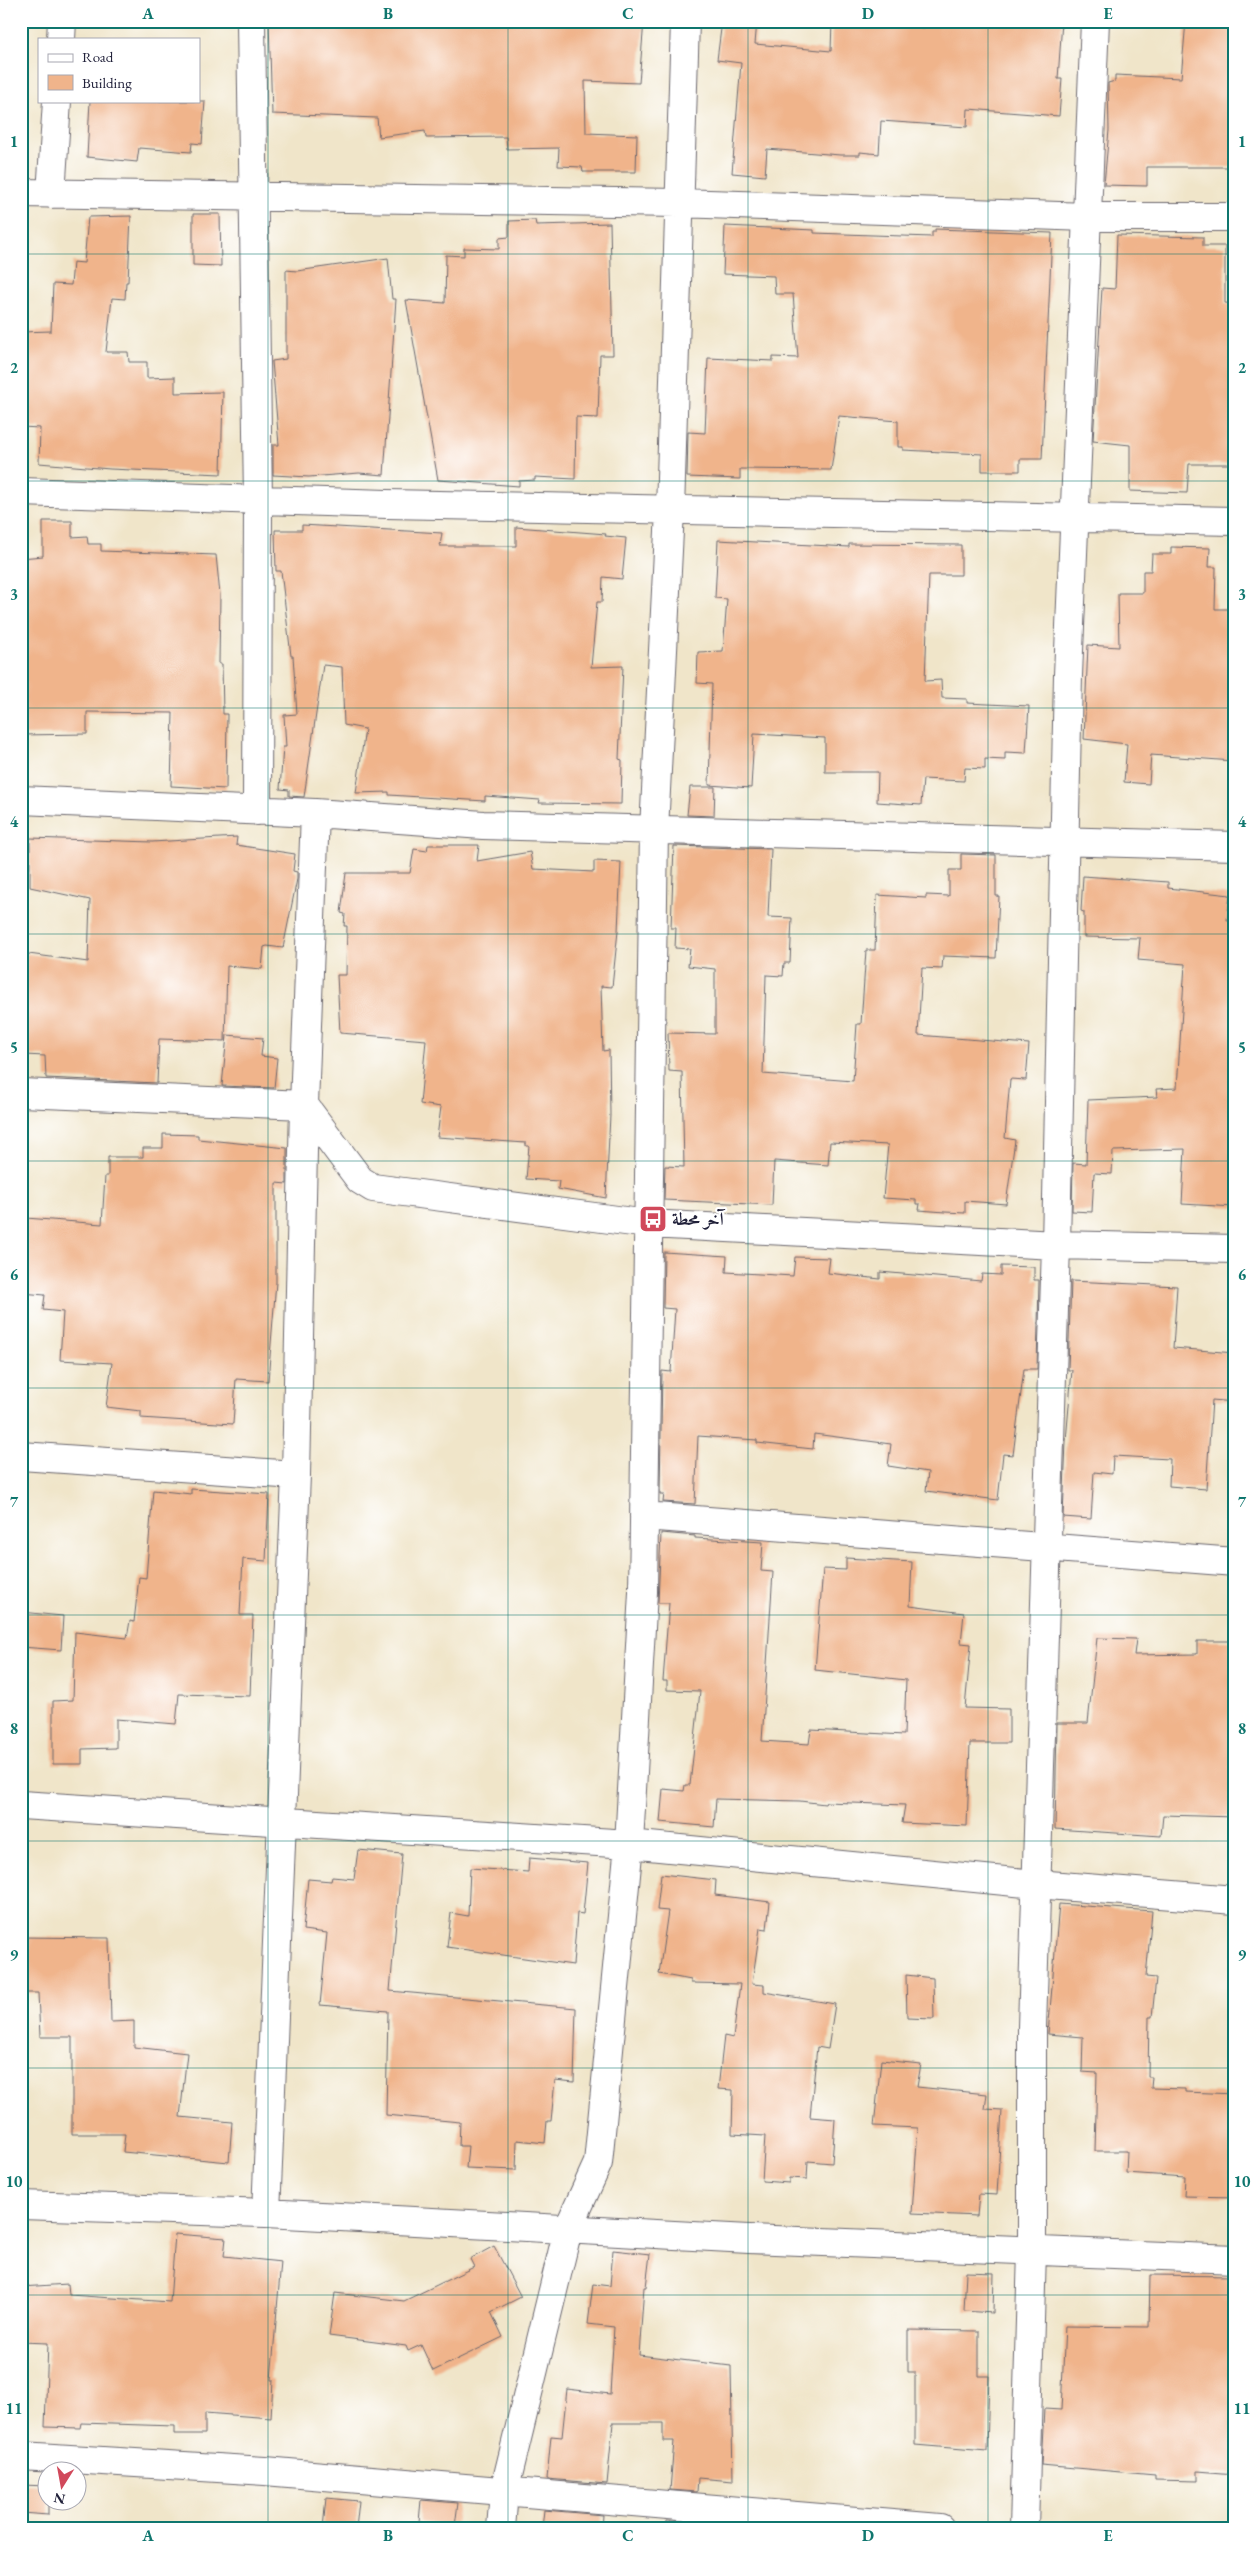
<svg xmlns="http://www.w3.org/2000/svg" width="1256" height="2549" font-family="'EB Garamond',Amiri,serif">
<style>
.building{fill:#f0b48b}
.lines{fill:none;stroke-linecap:round;stroke-linejoin:round}
.street-casing{stroke:#6a666d;stroke-width:30}
.street{stroke:#fff;stroke-width:28}
.grid{fill:none;stroke:#0f766e;stroke-width:1;stroke-opacity:0.55}
.labels{text-anchor:middle;stroke-width:4;stroke-linejoin:round;paint-order:stroke}
.poi-label{font-size:18px;font-weight:bold;fill:#22223b;stroke:#fff;text-anchor:start}
.neatline{fill:none;stroke:#0f766e;stroke-width:2}
.grid-label{font-size:16px;text-anchor:middle;font-weight:bold;fill:#0f766e}
</style>
<rect width="100%" height="100%" fill="#fff"/>
<filter id="ink" filterUnits="userSpaceOnUse"><feTurbulence type="fractalNoise" baseFrequency=".02" numOctaves="2"/><feDisplacementMap in="SourceGraphic" scale="10" xChannelSelector="R" yChannelSelector="G"/><feConvolveMatrix kernelMatrix="1 2 1 2 8 2 1 2 1" color-interpolation-filters="sRGB"/></filter>
<filter id="wash" filterUnits="userSpaceOnUse"><feTurbulence type="fractalNoise" baseFrequency=".0096" numOctaves="4" result="noise"/><feDisplacementMap in="SourceGraphic" scale="20" xChannelSelector="R" yChannelSelector="G"/><feGaussianBlur stdDeviation="1.12" result="paint"/><feColorMatrix in="noise" values="0 0 0 0 0 0 0 0 0 0 0 0 0 0 0 0 0 1.4 0 .05"/><feComposite in="paint" operator="in"/></filter>
<g filter="url(#wash)">
<rect width="100%" height="100%" fill="#f0e5c9"/>
<g id="blocks">
<!-- building -->
<path class="building" d="M 269,21 L 370,21 L 371,26 L 423,25 L 423,21 L 644,21 L 639,83 L 585,81 L 586,133 L 637,135 L 636,172 L 583,172 L 582,167 L 558,166 L 559,148 L 507,149 L 506,137 L 426,138 L 425,131 L 379,137 L 377,118 L 272,114 Z
M 722,21 L 757,21 L 755,44 L 831,51 L 832,21 L 858,21 L 924,28 L 924,21 L 1062,21 L 1058,79 L 1062,79 L 1059,116 L 968,109 L 967,127 L 881,121 L 879,154 L 860,152 L 860,155 L 840,155 L 767,149 L 765,176 L 732,173 L 741,63 L 717,60 Z
M 1186,21 L 1213,21 L 1213,23 L 1235,25 L 1235,167 L 1147,167 L 1147,186 L 1104,185 L 1109,130 L 1108,83 L 1115,81 L 1115,75 L 1181,78 Z
M 90,101 L 205,101 L 202,144 L 192,143 L 191,152 L 139,148 L 137,162 L 87,157 Z
M 193,214 L 220,214 L 221,266 L 193,265 Z
M 131,216 L 128,282 L 126,282 L 125,299 L 112,298 L 106,352 L 128,352 L 129,362 L 147,362 L 147,378 L 175,377 L 175,393 L 223,392 L 221,474 L 110,469 L 39,463 L 40,428 L 21,427 L 21,332 L 51,331 L 53,284 L 71,285 L 73,262 L 84,263 L 88,217 Z
M 535,220 L 536,225 L 610,223 L 613,355 L 600,355 L 598,418 L 576,417 L 575,479 L 535,477 L 535,480 L 519,481 L 519,486 L 438,480 L 406,300 L 445,303 L 446,255 L 464,256 L 464,248 L 499,249 L 499,238 L 509,237 L 509,221 Z
M 725,226 L 814,230 L 814,233 L 932,237 L 932,232 L 935,232 L 935,229 L 1052,233 L 1042,459 L 1020,459 L 1020,471 L 982,471 L 982,454 L 903,450 L 903,447 L 898,447 L 898,421 L 839,416 L 831,470 L 740,469 L 740,479 L 687,477 L 688,432 L 705,433 L 708,358 L 773,361 L 773,357 L 798,358 L 793,294 L 775,294 L 774,276 L 723,274 Z
M 1117,235 L 1203,237 L 1203,246 L 1225,246 L 1225,303 L 1235,304 L 1235,464 L 1189,464 L 1187,493 L 1130,491 L 1130,445 L 1093,441 L 1102,288 L 1115,289 Z
M 388,258 L 392,299 L 396,299 L 384,475 L 359,473 L 309,477 L 273,475 L 273,445 L 279,445 L 272,361 L 286,359 L 286,270 L 297,271 Z
M 43,521 L 72,521 L 72,537 L 87,536 L 88,544 L 101,544 L 101,551 L 216,555 L 220,595 L 219,664 L 222,664 L 223,714 L 227,714 L 226,789 L 171,786 L 173,713 L 87,712 L 87,734 L 21,735 L 21,558 L 43,556 Z
M 302,525 L 442,533 L 440,546 L 516,546 L 516,527 L 606,534 L 605,536 L 626,538 L 622,579 L 603,577 L 602,602 L 597,602 L 591,667 L 623,666 L 619,759 L 622,760 L 621,804 L 539,803 L 540,800 L 485,796 L 485,801 L 389,795 L 389,792 L 356,793 L 365,729 L 344,725 L 342,667 L 323,665 L 304,797 L 289,796 L 289,790 L 280,789 L 283,747 L 286,747 L 284,715 L 297,714 L 293,656 L 291,656 L 281,571 L 276,571 L 275,530 L 302,530 Z
M 718,540 L 849,547 L 849,544 L 961,545 L 961,575 L 929,575 L 925,681 L 941,680 L 942,698 L 967,699 L 967,703 L 1029,706 L 1026,753 L 1005,752 L 1005,760 L 985,759 L 985,769 L 965,768 L 964,781 L 923,779 L 921,805 L 877,802 L 878,772 L 825,772 L 825,738 L 754,734 L 751,788 L 709,785 L 712,684 L 697,683 L 698,652 L 723,651 L 727,599 L 715,598 Z
M 1171,547 L 1210,548 L 1209,567 L 1216,567 L 1215,609 L 1235,609 L 1233,761 L 1151,755 L 1149,784 L 1124,782 L 1127,744 L 1084,739 L 1088,645 L 1119,647 L 1118,593 L 1143,593 L 1143,571 L 1151,571 L 1152,554 L 1171,554 Z
M 690,787 L 715,787 L 714,816 L 687,815 Z
M 237,837 L 236,845 L 295,854 L 293,871 L 297,872 L 297,879 L 283,948 L 267,946 L 264,947 L 262,969 L 227,966 L 225,1041 L 159,1039 L 157,1083 L 46,1078 L 45,1056 L 24,1055 L 25,990 L 21,990 L 21,953 L 88,962 L 90,900 L 30,887 L 30,838 L 152,842 Z
M 428,845 L 479,845 L 477,861 L 530,852 L 533,869 L 594,872 L 594,861 L 621,862 L 618,931 L 612,987 L 601,986 L 603,1051 L 609,1050 L 610,1115 L 606,1198 L 558,1189 L 559,1181 L 526,1179 L 529,1146 L 526,1146 L 526,1143 L 437,1137 L 441,1107 L 420,1104 L 426,1040 L 340,1033 L 337,975 L 346,975 L 347,926 L 344,926 L 345,914 L 341,913 L 346,873 L 410,873 L 414,849 L 427,851 Z
M 674,846 L 771,849 L 768,917 L 792,918 L 790,963 L 784,963 L 783,976 L 766,975 L 763,1074 L 853,1081 L 857,1024 L 861,1024 L 866,950 L 875,950 L 877,895 L 926,898 L 926,895 L 949,896 L 949,870 L 961,870 L 961,854 L 996,855 L 996,896 L 999,896 L 996,958 L 943,956 L 942,969 L 922,968 L 918,1035 L 1029,1044 L 1026,1080 L 1010,1079 L 1005,1138 L 1015,1140 L 1006,1204 L 965,1201 L 965,1213 L 945,1212 L 919,1210 L 920,1204 L 916,1204 L 916,1200 L 883,1198 L 888,1145 L 830,1142 L 828,1165 L 774,1161 L 772,1205 L 664,1200 L 665,1166 L 684,1167 L 682,1072 L 669,1071 L 668,1033 L 715,1034 L 715,969 L 688,966 L 690,949 L 675,948 L 676,928 L 671,928 Z
M 1083,876 L 1168,882 L 1168,888 L 1230,895 L 1227,920 L 1235,920 L 1235,1207 L 1182,1204 L 1185,1149 L 1113,1151 L 1112,1174 L 1094,1173 L 1092,1212 L 1072,1211 L 1073,1163 L 1086,1164 L 1088,1100 L 1157,1097 L 1156,1089 L 1177,1088 L 1185,964 L 1138,960 L 1140,938 L 1084,937 L 1084,912 L 1081,911 Z
M 227,1035 L 263,1038 L 261,1056 L 277,1058 L 274,1088 L 222,1086 Z
M 163,1134 L 198,1135 L 198,1139 L 287,1148 L 287,1184 L 276,1183 L 276,1282 L 268,1381 L 236,1379 L 233,1424 L 141,1418 L 141,1411 L 106,1407 L 112,1363 L 60,1360 L 63,1312 L 43,1310 L 45,1295 L 22,1293 L 26,1218 L 102,1224 L 105,1176 L 108,1176 L 108,1157 L 143,1157 L 143,1148 L 163,1148 Z
M 664,1252 L 727,1256 L 726,1272 L 793,1276 L 795,1257 L 830,1258 L 828,1273 L 880,1279 L 880,1272 L 981,1281 L 982,1274 L 1001,1275 L 1001,1266 L 1034,1267 L 1034,1280 L 1039,1280 L 1037,1369 L 1024,1369 L 1013,1455 L 1003,1454 L 998,1500 L 926,1491 L 928,1472 L 888,1466 L 891,1444 L 814,1434 L 813,1449 L 757,1443 L 757,1440 L 698,1436 L 695,1504 L 663,1502 L 664,1494 L 660,1494 L 662,1371 L 671,1372 L 675,1309 L 663,1308 Z
M 1071,1281 L 1177,1286 L 1173,1348 L 1235,1353 L 1235,1402 L 1212,1400 L 1206,1489 L 1169,1486 L 1170,1459 L 1113,1456 L 1112,1474 L 1094,1472 L 1091,1519 L 1063,1517 L 1066,1441 L 1072,1370 L 1068,1370 Z
M 191,1489 L 269,1494 L 266,1561 L 243,1559 L 240,1615 L 253,1615 L 250,1696 L 179,1694 L 176,1724 L 116,1719 L 116,1748 L 82,1749 L 82,1764 L 53,1764 L 53,1701 L 73,1700 L 75,1632 L 127,1638 L 130,1621 L 134,1622 L 139,1577 L 146,1578 L 153,1490 L 191,1494 Z
M 661,1533 L 695,1536 L 695,1538 L 763,1542 L 761,1571 L 773,1572 L 762,1741 L 809,1744 L 811,1730 L 904,1735 L 906,1680 L 815,1670 L 823,1569 L 846,1570 L 846,1558 L 912,1562 L 910,1606 L 964,1613 L 961,1643 L 971,1644 L 965,1708 L 1009,1709 L 1009,1743 L 970,1743 L 967,1826 L 902,1823 L 905,1805 L 826,1802 L 825,1804 L 800,1801 L 716,1799 L 714,1827 L 660,1822 L 663,1789 L 684,1791 L 685,1785 L 690,1785 L 700,1691 L 667,1690 L 667,1681 L 663,1681 L 669,1603 L 658,1603 Z
M 21,1612 L 63,1616 L 61,1650 L 21,1647 Z
M 1097,1638 L 1136,1639 L 1134,1655 L 1197,1654 L 1197,1641 L 1235,1641 L 1235,1817 L 1163,1815 L 1161,1836 L 1055,1829 L 1057,1723 L 1088,1723 Z
M 358,1850 L 402,1854 L 390,1991 L 576,2008 L 574,2082 L 555,2080 L 551,2121 L 547,2121 L 545,2143 L 517,2140 L 516,2170 L 466,2168 L 468,2146 L 459,2146 L 460,2122 L 386,2115 L 388,2011 L 320,2005 L 327,1933 L 303,1930 L 308,1879 L 331,1881 L 332,1877 L 354,1879 Z
M 529,1858 L 588,1863 L 583,1914 L 577,1913 L 573,1965 L 447,1947 L 451,1913 L 468,1916 L 470,1868 L 528,1872 Z
M 661,1874 L 716,1880 L 715,1895 L 770,1902 L 767,1929 L 760,1928 L 752,1984 L 764,1985 L 764,1992 L 835,2004 L 828,2049 L 817,2047 L 810,2117 L 835,2119 L 832,2163 L 808,2161 L 807,2179 L 789,2178 L 789,2183 L 762,2181 L 765,2136 L 732,2134 L 733,2090 L 718,2089 L 724,2036 L 733,2038 L 740,1984 L 691,1983 L 691,1980 L 659,1974 L 668,1911 L 657,1910 Z
M 1059,1904 L 1152,1911 L 1146,1977 L 1156,1978 L 1152,2017 L 1149,2017 L 1148,2077 L 1152,2077 L 1151,2088 L 1185,2089 L 1185,2092 L 1235,2094 L 1235,2197 L 1184,2196 L 1185,2177 L 1126,2173 L 1127,2151 L 1095,2151 L 1097,2073 L 1082,2072 L 1083,2037 L 1048,2034 Z
M 21,1937 L 109,1938 L 111,2022 L 134,2021 L 134,2047 L 187,2053 L 180,2117 L 232,2122 L 229,2162 L 123,2152 L 125,2134 L 72,2134 L 72,2037 L 40,2037 L 38,1993 L 21,1993 Z
M 906,1975 L 933,1978 L 934,2019 L 907,2018 Z
M 881,2060 L 921,2064 L 917,2087 L 987,2094 L 985,2109 L 1002,2110 L 997,2195 L 979,2194 L 977,2216 L 912,2213 L 918,2128 L 874,2126 Z
M 175,2234 L 226,2238 L 224,2256 L 281,2262 L 271,2380 L 273,2380 L 271,2418 L 205,2413 L 205,2434 L 174,2434 L 174,2426 L 81,2423 L 80,2428 L 45,2427 L 48,2343 L 21,2342 L 21,2287 L 68,2284 L 69,2295 L 170,2302 Z
M 494,2246 L 521,2297 L 491,2312 L 503,2337 L 433,2371 L 421,2345 L 408,2351 L 406,2346 L 329,2336 L 335,2293 L 404,2301 L 474,2267 L 470,2259 Z
M 613,2250 L 650,2254 L 646,2287 L 644,2287 L 639,2355 L 731,2366 L 733,2481 L 698,2478 L 697,2492 L 670,2490 L 674,2441 L 663,2441 L 663,2423 L 613,2423 L 607,2484 L 547,2479 L 551,2436 L 562,2437 L 567,2389 L 610,2394 L 614,2327 L 588,2324 L 593,2284 L 610,2286 Z
M 966,2272 L 994,2273 L 993,2313 L 964,2311 Z
M 1150,2275 L 1235,2276 L 1235,2474 L 1198,2471 L 1198,2481 L 1155,2480 L 1155,2475 L 1041,2465 L 1044,2409 L 1061,2410 L 1065,2326 L 1149,2327 Z
M 908,2330 L 979,2331 L 979,2376 L 989,2376 L 987,2451 L 915,2445 L 915,2372 L 908,2372 Z
M 21,2485 L 48,2486 L 48,2515 L 21,2513 Z
M 326,2498 L 359,2501 L 356,2528 L 323,2528 Z
M 421,2500 L 458,2503 L 455,2526 L 419,2522 Z
M 544,2510 L 603,2515 L 602,2528 L 542,2528 Z
M 667,2521 L 695,2523 L 695,2528 L 666,2528 Z"/>
</g>
</g>
<g filter="url(#ink)">
<use href="#blocks" fill-opacity="0" stroke="#6a666d" stroke-width="1"/>
<g class="lines">
<defs>
<path id="street" d="M 251,21 L 258,500 L 257,811
M 61,39 L 62,21
M 21,193 L 679,203 L 1087,217 L 1235,217
M 51,194 L 57,101
M 21,492 L 387,504 L 1235,521
M 21,800 L 315,813 L 483,825 L 1235,846
M 21,1093 L 304,1105 L 360,1180 L 373,1188 L 648,1224 L 1056,1245 L 1235,1249
M 21,1456 L 296,1475
M 644,1516 L 1235,1562
M 21,1805 L 629,1844 L 1036,1884 L 1235,1900
M 21,2205 L 266,2213 L 749,2239 L 1235,2259
M 266,2213 L 296,1475 L 304,1105 L 315,813
M 21,2456 L 265,2471 L 940,2528
M 501,2528 L 504,2492 L 568,2229 L 598,2163 L 629,1844 L 643,1592 L 654,830 L 670,511 L 685,21
M 1024,2528 L 1032,2251 L 1032,2027 L 1056,1245 L 1068,675 L 1095,21"/>
</defs>
<!-- street casing -->
<use href="#street" class="street-casing"/>
<!-- street -->
<use href="#street" class="street"/>
</g>
</g>
<!-- grid -->
<path class="grid" d="M 268,21 L 268,2528M 508,21 L 508,2528M 748,21 L 748,2528M 988,21 L 988,2528M 21,254 L 1235,254M 21,481 L 1235,481M 21,708 L 1235,708M 21,934 L 1235,934M 21,1161 L 1235,1161M 21,1388 L 1235,1388M 21,1615 L 1235,1615M 21,1841 L 1235,1841M 21,2068 L 1235,2068M 21,2295 L 1235,2295"/>
<!-- icons -->
<defs>
<symbol id="bus-square" viewBox="-11 -11 22 22"><rect x="-9" y="-9" width="18" height="18" rx="4" fill="#d1495b" stroke="#fff"/><path d="M-5-6H5V4H4V6H2V4H-2V6H-4V4H-5ZM-3.5-4V0h7V-4ZM-3.5 1.2v1.5H-2V1.2ZM2 1.2v1.5H3.5V1.2Z" fill="#fff"/></symbol>
</defs>
<g fill-rule="evenodd">
<use href="#bus-square" x="637" y="1203" width="32" height="32"/>
</g>
<g class="labels">
<!-- poi labels -->
<g class="poi-label">
<text x="672" y="1225">آخر محطة</text>
</g>
</g>
<!-- margin -->
<rect width="1256" height="2549" fill="none" stroke="#fff" stroke-width="55"/>
<!-- legend -->
<rect x="38" y="38" width="162" height="65" fill="#ffffff" stroke="#a7a7b1"/>
<rect x="48" y="54" width="25" height="8" fill="#ffffff" stroke="#a7a7b1"/>
<text x="82" y="62" font-size="15" fill="#22223b">Road</text>
<rect x="48" y="75" width="25" height="15" fill="#f0b48b" stroke="#a7a7b1"/>
<text x="82" y="88" font-size="15" fill="#22223b">Building</text>
<!-- north arrow -->
<g transform="translate(62 2486) rotate(191)"><circle r="24" fill="#ffffff" stroke="#a7a7b1"/>
<path d="M0-4L9 19L0 12L-9 19Z" fill="#d1495b"/>
<text y="-8" font-size="14" font-weight="bold" text-anchor="middle" fill="#22223b">N</text>
</g>
<rect x="28" y="28" width="1200" height="2494" class="neatline"/>
<g class="grid-label">
<text x="148" y="19">A</text>
<text x="388" y="19">B</text>
<text x="628" y="19">C</text>
<text x="868" y="19">D</text>
<text x="1108" y="19">E</text>
<text x="14" y="147">1</text>
<text x="1242" y="147">1</text>
<text x="14" y="373">2</text>
<text x="1242" y="373">2</text>
<text x="14" y="600">3</text>
<text x="1242" y="600">3</text>
<text x="14" y="827">4</text>
<text x="1242" y="827">4</text>
<text x="14" y="1053">5</text>
<text x="1242" y="1053">5</text>
<text x="14" y="1280">6</text>
<text x="1242" y="1280">6</text>
<text x="14" y="1507">7</text>
<text x="1242" y="1507">7</text>
<text x="14" y="1734">8</text>
<text x="1242" y="1734">8</text>
<text x="14" y="1960">9</text>
<text x="1242" y="1960">9</text>
<text x="14" y="2187">10</text>
<text x="1242" y="2187">10</text>
<text x="14" y="2414">11</text>
<text x="1242" y="2414">11</text>
<text x="148" y="2541">A</text>
<text x="388" y="2541">B</text>
<text x="628" y="2541">C</text>
<text x="868" y="2541">D</text>
<text x="1108" y="2541">E</text>
</g>
</svg>
